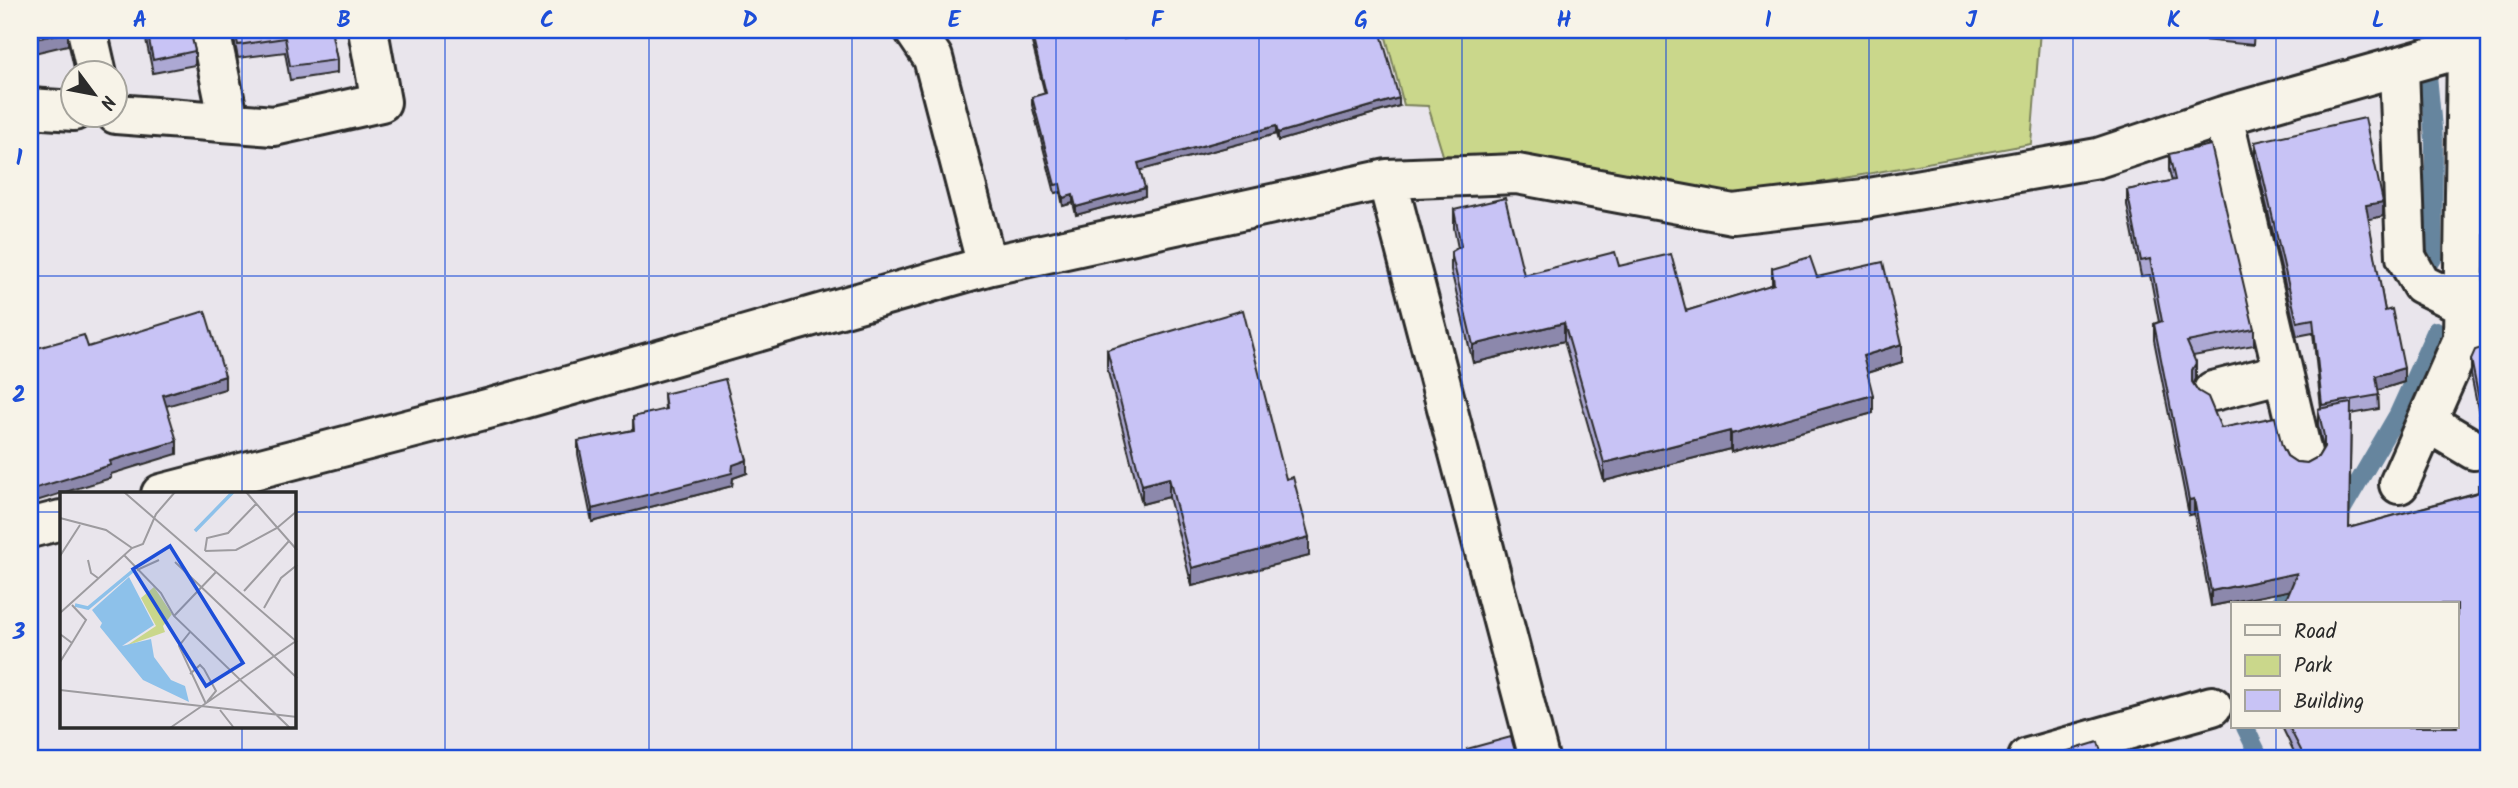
<svg xmlns="http://www.w3.org/2000/svg" width="2518" height="788" font-family="Kalam,sans-serif">
<style>
.green{fill:#cad78b;stroke:#7a815b;stroke-width:2}
.lines{fill:none;stroke-linecap:round;stroke-linejoin:round}
.stream{stroke:#66859e;stroke-width:18}
.minor-casing{stroke:#2b2b2b;stroke-width:44}
.minor{stroke:#f7f3e8;stroke-width:38}
.wall{fill:#aca8d3;stroke:#2b2b2b;stroke-width:2}
.shaded-wall{fill:#8c88ac;stroke:#2b2b2b;stroke-width:2}
.building{fill:#c8c3f5;stroke:#2b2b2b;stroke-width:2}
.grid{fill:none;stroke:#1d4ed8;stroke-width:2;stroke-opacity:0.55}
.inset-river{fill:none;stroke:#8dc1ea;stroke-width:3.5}
.inset-road{fill:none;stroke:#9d9b9f;stroke-width:2}
.view{fill:#1d4ed8;fill-opacity:0.15;stroke:#1d4ed8;stroke-width:3.5}
.inset-edge{fill:none;stroke:#2b2b2b;stroke-width:3.5}
.neatline{fill:none;stroke:#1d4ed8;stroke-width:2.5}
.grid-label{font-size:23px;text-anchor:middle;font-weight:bold;fill:#1d4ed8}
</style>
<rect width="100%" height="100%" fill="#e9e5ec"/>
<filter id="ink" filterUnits="userSpaceOnUse"><feTurbulence type="fractalNoise" baseFrequency=".0143" numOctaves="2"/><feDisplacementMap in="SourceGraphic" scale="14" xChannelSelector="R" yChannelSelector="G"/><feConvolveMatrix kernelMatrix="1 2 1 2 8 2 1 2 1" color-interpolation-filters="sRGB"/></filter>
<g filter="url(#ink)">
<!-- green -->
<path class="green" d="M 1384,30 L 2040,30 L 2031,144 L 1741,197 L 1513,156 L 1443,155 L 1428,106 L 1404,105 Z"/>
<g class="lines">
<!-- stream -->
<path class="stream" d="M 2423,30 L 2423,31
M 2428,75 L 2434,139 L 2433,259
M 2477,233 L 2488,269
M 2338,517 L 2398,414 L 2436,330
M 2279,604 L 2301,573
M 2245,727 L 2260,758"/>
<defs>
<path id="minor" d="M 87,30 L 97,74
M 210,30 L 229,122
M 914,30 L 933,58 L 987,266
M 2399,68 L 2406,257 L 2421,284 L 2464,305
M 30,108 L 74,111
M 116,114 L 274,126 L 381,102 L 368,30
M 2223,116 L 2303,457
M 1387,179 L 1539,758
M 2213,391 L 2283,373
M 2427,422 L 2474,450
M 2399,484 L 2463,339 L 2467,47
M 161,494 L 495,407 L 987,266 L 1387,179 L 1517,174 L 1733,214 L 1864,199 L 2098,158 L 2223,116 L 2467,47 L 2488,43
M 30,528 L 61,520
M 2028,758 L 2212,706"/>
</defs>
<!-- minor casing -->
<use href="#minor" class="minor-casing"/>
<!-- minor -->
<use href="#minor" class="minor"/>
</g>
<!-- wall -->
<path class="wall" d="M 144,30 L 190,30 L 195,51 L 195,65 L 153,73 Z
M 232,30 L 331,30 L 337,60 L 337,73 L 290,80 L 285,52 L 238,58 Z
M 1032,30 L 1122,30 L 1124,39 L 1399,106 L 1278,141 L 1276,134 L 1140,170 L 1145,196 L 1076,215 L 1073,203 L 1063,206 L 1060,192 L 1055,193 L 1032,105 L 1032,97 L 1045,94 L 1031,39 Z
M 2099,30 L 2254,30 L 2253,45 Z
M 2255,142 L 2383,216 L 2368,219 L 2385,311 L 2404,382 L 2378,390 L 2379,409 L 2351,414 L 2349,528 L 2478,492 L 2478,485 L 2488,482 L 2488,758 L 2297,758 L 2282,727 L 2457,727 L 2290,590 L 2211,606 L 2194,514 L 2189,515 L 2154,340 L 2154,324 L 2159,322 L 2150,275 L 2141,276 L 2127,205 L 2127,190 L 2172,181 L 2169,170 L 2169,154 L 2254,329 L 2254,345 L 2193,356 L 2196,379 L 2193,383 L 2221,428 L 2282,446 L 2287,456 L 2296,462 L 2307,463 L 2318,457 L 2323,448 L 2318,425 L 2318,409 L 2321,408 L 2313,333 L 2297,336 L 2255,156 Z
M 1454,210 L 1524,275 L 1619,266 L 1686,311 L 1772,285 L 1772,268 L 1817,277 L 1902,362 L 1867,373 L 1873,413 L 1731,452 L 1730,449 L 1604,481 L 1564,341 L 1473,363 L 1451,270 L 1451,252 L 1458,248 L 1454,228 Z
M 2488,346 L 2488,435 L 2482,429 L 2471,375 L 2471,359 Z
M 1107,350 L 1286,479 L 1309,556 L 1192,586 L 1169,497 L 1142,504 L 1107,368 Z
M 664,394 L 747,473 L 733,478 L 732,486 L 592,522 L 578,454 L 578,441 L 633,430 L 633,417 L 665,410 Z"/>
<!-- shaded-wall -->
<path class="shaded-wall" d="M 111,30 L 137,30 L 111,36 Z
M 68,32 L 68,45 L 30,54 L 30,40 Z
M 1399,98 L 1399,106 L 1278,141 L 1278,133 Z
M 1276,126 L 1276,134 L 1138,171 L 1138,163 Z
M 1145,188 L 1145,196 L 1076,215 L 1076,207 Z
M 1073,195 L 1073,203 L 1063,206 L 1063,198 Z
M 2383,202 L 2383,216 L 2366,220 L 2366,205 Z
M 1564,323 L 1564,341 L 1473,363 L 1473,345 Z
M 1902,344 L 1902,362 L 1863,374 L 1863,356 Z
M 2196,363 L 2196,379 L 2192,386 L 2192,370 Z
M 2404,368 L 2404,382 L 2376,391 L 2376,376 Z
M 225,376 L 225,389 L 163,407 L 163,395 Z
M 1873,395 L 1873,413 L 1731,452 L 1731,434 Z
M 1730,431 L 1730,449 L 1604,481 L 1604,463 Z
M 177,441 L 177,454 L 111,474 L 111,478 L 30,503 L 30,490 L 110,461 Z
M 747,460 L 747,473 L 733,478 L 732,486 L 592,522 L 592,509 Z
M 1169,478 L 1169,497 L 1142,504 L 1142,485 Z
M 2194,499 L 2194,514 L 2189,515 L 2189,500 Z
M 1309,537 L 1309,556 L 1192,586 L 1192,568 Z
M 2297,573 L 2297,589 L 2211,606 L 2211,591 Z"/>
<!-- building -->
<path class="building" d="M 30,30 L 68,30 L 68,32 L 30,40 Z
M 147,30 L 190,30 L 195,51 L 153,60 Z
M 235,30 L 331,30 L 337,60 L 290,66 L 285,38 L 238,45 Z
M 1034,30 L 1122,30 L 1124,39 L 1161,30 L 1380,30 L 1399,98 L 1278,133 L 1276,126 L 1138,163 L 1145,188 L 1076,207 L 1073,195 L 1063,198 L 1060,184 L 1055,185 L 1032,97 L 1046,93 L 1031,31 Z
M 2365,118 L 2383,202 L 2366,205 L 2385,311 L 2392,309 L 2404,368 L 2376,376 L 2379,395 L 2322,405 L 2313,319 L 2297,322 L 2255,142 Z
M 2211,145 L 2254,329 L 2187,342 L 2196,363 L 2192,370 L 2192,382 L 2198,391 L 2208,397 L 2221,428 L 2275,417 L 2282,446 L 2287,456 L 2296,462 L 2307,463 L 2318,457 L 2324,447 L 2324,436 L 2318,409 L 2351,403 L 2349,528 L 2480,492 L 2478,485 L 2488,482 L 2488,758 L 2305,758 L 2289,727 L 2457,727 L 2457,604 L 2284,604 L 2297,573 L 2211,591 L 2194,499 L 2189,500 L 2154,324 L 2162,321 L 2150,259 L 2141,261 L 2127,190 L 2175,180 L 2169,154 Z
M 1505,198 L 1524,275 L 1615,252 L 1619,266 L 1671,254 L 1686,311 L 1774,284 L 1772,268 L 1810,257 L 1817,277 L 1883,262 L 1902,344 L 1863,356 L 1873,395 L 1731,434 L 1730,431 L 1604,463 L 1564,323 L 1473,345 L 1451,252 L 1461,246 L 1454,210 Z
M 1243,310 L 1286,479 L 1293,477 L 1309,537 L 1192,568 L 1169,478 L 1142,485 L 1107,350 Z
M 205,311 L 225,376 L 163,395 L 177,441 L 110,461 L 111,465 L 30,490 L 30,350 L 84,335 L 88,347 Z
M 2488,346 L 2488,419 L 2482,414 L 2471,359 L 2475,350 Z
M 725,379 L 747,460 L 733,465 L 732,473 L 592,509 L 578,441 L 634,430 L 633,417 L 666,409 L 664,394 Z
M 1511,737 L 1517,758 L 1470,758 L 1467,749 Z
M 2098,742 L 2103,758 L 2045,758 Z"/>
</g>
<!-- grid -->
<path class="grid" d="M 242,30 L 242,494M 445,30 L 445,758M 649,30 L 649,758M 852,30 L 852,758M 1056,30 L 1056,758M 1259,30 L 1259,758M 1462,30 L 1462,758M 1666,30 L 1666,758M 1869,30 L 1869,758M 2073,30 L 2073,758M 2276,30 L 2276,604M 30,276 L 2488,276M 30,512 L 61,512M 294,512 L 2488,512M 242,727 L 242,758M 2276,727 L 2276,758"/>
<!-- overview -->
<g transform="translate(60 492)">
<rect width="236" height="236" fill="#e9e5ec"/>
<path d="M 94,95 L 112,122 L 103,134 L 105,140 L 66,154 L 96,134 L 81,106 Z" fill="#cad78b"/>
<path d="M 69,85 L 94,133 L 62,154 L 91,147 L 94,165 L 111,188 L 125,194 L 129,210 L 83,188 L 40,135 L 42,131 L 32,118 Z" fill="#8dc1ea"/>
<path class="inset-river" d="M 135,39 L 173,0M 15,113 L 28,116 L 75,77"/>
<path class="inset-road" d="M 64,0 L 237,150M 186,0 L 237,58M 0,26 L 46,38 L 72,56M 145,59 L 176,58 L 217,36 L 237,19M 145,59 L 147,46 L 168,41 L 196,12M 64,63 L 101,101 L 114,124 L 230,236M 0,64 L 20,33M 28,68 L 31,81 L 38,86M 115,70 L 237,186M 77,78 L 99,68M 184,99 L 229,49M 204,116 L 221,86 L 237,73M 0,121 L 72,56 L 83,52 L 96,22 L 115,0M 114,124 L 156,80M 130,140 L 119,154 L 146,212M 0,142 L 12,151 L 0,170M 12,151 L 26,128 L 12,113M 130,182 L 140,173 L 144,177 L 156,199 L 147,210M 0,198 L 237,225M 160,218 L 174,236M 110,236 L 236,149"/>
<path class="view" d="M 110,54 L 183,171 L 146,194 L 73,77 Z"/>
<rect width="236" height="236" class="inset-edge"/>
</g>
<!-- margin -->
<rect width="2518" height="788" fill="none" stroke="#f7f3e8" stroke-width="77"/>
<!-- legend -->
<rect x="2231" y="602" width="228" height="126" fill="#f7f3e8" stroke="#a5a39c" stroke-width="2"/>
<rect x="2245" y="625" width="35" height="10" fill="#f7f3e8" stroke="#a5a39c" stroke-width="2"/>
<text x="2294" y="638" font-size="21" fill="#2b2b2b">Road</text>
<rect x="2245" y="655" width="35" height="21" fill="#cad78b" stroke="#a5a39c" stroke-width="2"/>
<text x="2294" y="672" font-size="21" fill="#2b2b2b">Park</text>
<rect x="2245" y="690" width="35" height="21" fill="#c8c3f5" stroke="#a5a39c" stroke-width="2"/>
<text x="2294" y="708" font-size="21" fill="#2b2b2b">Building</text>
<!-- north arrow -->
<g transform="translate(94 94) rotate(122)"><circle r="33" fill="#f7f3e8" stroke="#a5a39c" stroke-width="2"/>
<path d="M0-5L12 26L0 18L-12 26Z" fill="#2b2b2b"/>
<text y="-10" font-size="19" font-weight="bold" text-anchor="middle" fill="#2b2b2b">N</text>
</g>
<rect x="38" y="38" width="2442" height="712" class="neatline"/>
<g class="grid-label">
<text x="140" y="27">A</text>
<text x="344" y="27">B</text>
<text x="547" y="27">C</text>
<text x="750" y="27">D</text>
<text x="954" y="27">E</text>
<text x="1157" y="27">F</text>
<text x="1361" y="27">G</text>
<text x="1564" y="27">H</text>
<text x="1768" y="27">I</text>
<text x="1971" y="27">J</text>
<text x="2174" y="27">K</text>
<text x="2378" y="27">L</text>
<text x="19" y="165">1</text>
<text x="19" y="402">2</text>
<text x="19" y="639">3</text>
</g>
</svg>
